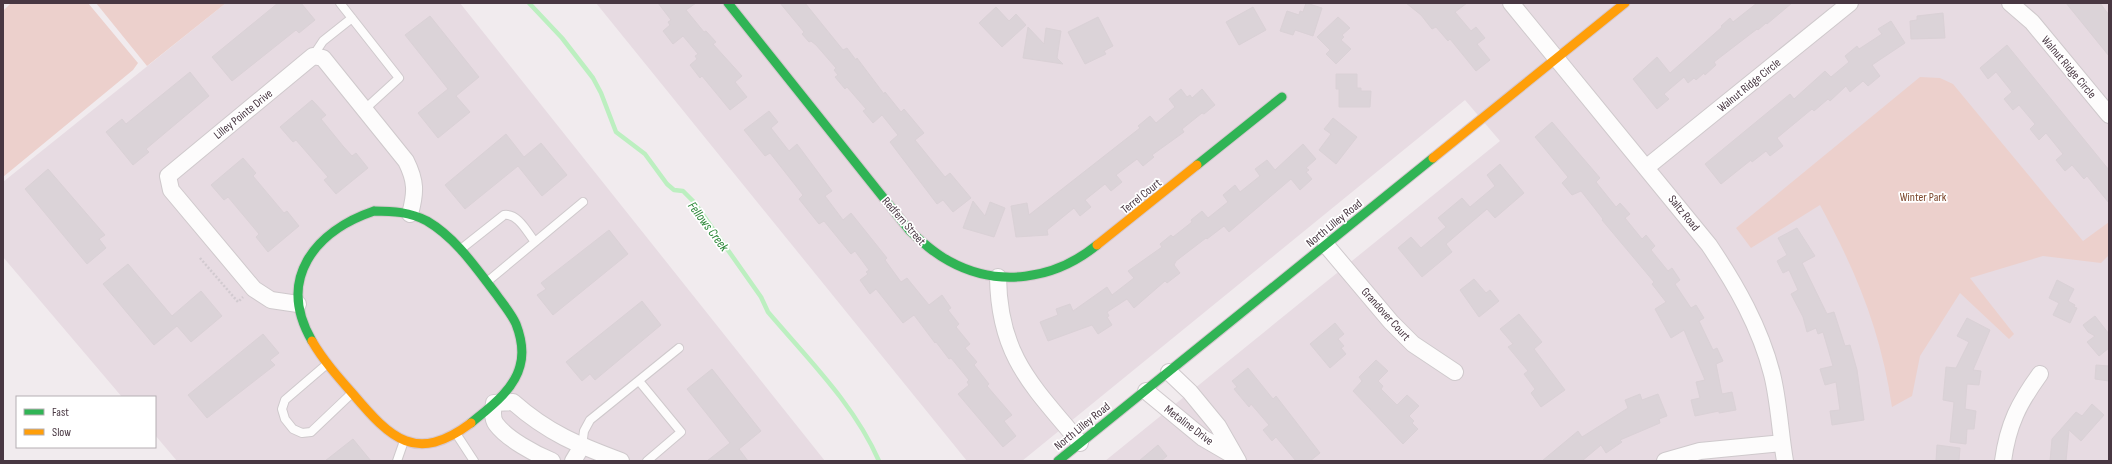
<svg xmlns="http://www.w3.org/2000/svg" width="2112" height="464" font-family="'Sofia Sans Condensed',sans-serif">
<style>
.residential{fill:#e7dbe2}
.green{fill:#ecd0cc}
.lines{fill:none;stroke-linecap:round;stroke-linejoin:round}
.stream{stroke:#bcefc0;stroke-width:4.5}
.building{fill:#dbd3d8;stroke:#dad1d6}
.lane-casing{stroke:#cfc9cc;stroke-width:10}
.street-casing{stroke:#cfc9cc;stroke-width:18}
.fast-casing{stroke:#d6c8cf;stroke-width:11}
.slow-casing{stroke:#d6c8cf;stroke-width:11}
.path{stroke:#d2cad0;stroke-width:2.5;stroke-dasharray:2 2;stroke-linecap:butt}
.lane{stroke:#fdfcfc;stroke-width:8}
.street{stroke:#fdfcfc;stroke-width:16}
.fast{stroke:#30b455;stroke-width:9}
.slow{stroke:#ff9f0a;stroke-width:9}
.labels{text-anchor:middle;stroke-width:3.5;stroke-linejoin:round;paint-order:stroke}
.street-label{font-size:12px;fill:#483742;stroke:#fff}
.park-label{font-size:12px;fill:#7a4429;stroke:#fff}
.water-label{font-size:13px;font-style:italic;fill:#268432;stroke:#fff}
</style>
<rect width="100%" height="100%" fill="#f1ebee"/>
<!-- residential -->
<path class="residential" d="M 226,3 L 460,3 L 825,461 L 177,461 L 155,435 L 155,397 L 122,397 L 3,257 L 3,182 Z
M 596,3 L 2109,3 L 2109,461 L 1105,461 L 1500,141 L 1465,100 L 1022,461 L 967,461 Z"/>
<!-- green -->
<path class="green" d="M 11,3 L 88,3 L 138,63 L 133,70 L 3,177 L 3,11 Z
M 96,3 L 226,3 L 147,66 Z
M 1920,77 L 1940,78 L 1953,84 L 2083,241 L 2109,222 L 2109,255 L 2101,263 L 2043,256 L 1970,278 L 2014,334 L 2009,339 L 1960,293 L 1920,356 L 1912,396 L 1892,407 C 1881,331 1856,271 1820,205 L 1751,248 L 1736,228 Z"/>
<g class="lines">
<!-- stream -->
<path class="stream" d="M 529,3 L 562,38 L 593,78 L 601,93 L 616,132 L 645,154 L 667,184 L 674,190 L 683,191 L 694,202 L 761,297 L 768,312 C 808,359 854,404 879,461"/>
</g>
<!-- building -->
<path class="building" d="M 278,3 L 301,3 L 315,20 L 299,33 L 296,30 L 232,81 L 212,57 Z
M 658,3 L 696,3 L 686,10 L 704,32 L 706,31 L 716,42 L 713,44 L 742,76 L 735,82 L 747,97 L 730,110 L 702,76 L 700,78 L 690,65 L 697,59 L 695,56 L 698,54 L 683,36 L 673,44 L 663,31 L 670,25 L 668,22 L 671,20 Z
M 780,3 L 805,3 L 843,50 L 847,48 L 856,60 L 857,58 L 884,94 L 885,92 L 901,112 L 904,109 L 924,133 L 915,140 L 945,177 L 950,173 L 971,198 L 953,212 L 943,200 L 937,204 L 890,142 L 898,135 L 882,115 L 873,123 L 863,111 L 866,109 L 847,87 L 845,89 L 835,77 L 838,75 L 834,70 L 836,68 L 816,45 L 811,41 L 809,42 L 802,34 L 804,32 Z
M 1306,3 L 1322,8 L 1313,36 L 1295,30 L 1293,35 L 1280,31 L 1287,11 L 1299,15 L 1300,11 L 1303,12 Z
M 1406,3 L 1467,3 L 1455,12 L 1471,31 L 1476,27 L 1485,38 L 1477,44 L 1490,60 L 1476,71 L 1450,39 L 1448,41 L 1436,27 L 1432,29 L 1421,15 Z
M 1757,3 L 1792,3 L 1767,24 L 1766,23 L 1758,30 L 1757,29 L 1714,62 L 1716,65 L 1705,75 L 1704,73 L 1696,80 L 1694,78 L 1688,83 L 1684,77 L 1664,94 L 1669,99 L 1657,109 L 1633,79 L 1657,57 L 1670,73 L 1722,27 L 1721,26 L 1730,18 L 1733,22 Z
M 2066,3 L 2100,3 L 2109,15 L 2109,56 Z
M 996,7 L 1009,21 L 1016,14 L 1026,25 L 1002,47 L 979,23 Z
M 1253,7 L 1266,30 L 1239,45 L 1226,22 Z
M 1943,13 L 1945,38 L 1911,39 L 1910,21 L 1917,20 L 1917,16 Z
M 430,16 L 479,77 L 456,96 L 470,112 L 438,138 L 418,113 L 448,89 L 405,35 Z
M 1098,17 L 1113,46 L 1104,51 L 1106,54 L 1085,64 L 1068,32 Z
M 1338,17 L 1350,28 L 1342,35 L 1344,37 L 1341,40 L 1351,49 L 1336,64 L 1326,54 L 1330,50 L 1317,37 Z
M 1891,21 L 1905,43 L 1872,65 L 1880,76 L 1868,86 L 1863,81 L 1850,92 L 1846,86 L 1830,101 L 1828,99 L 1814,111 L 1812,109 L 1777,138 L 1783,146 L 1770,156 L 1766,151 L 1752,162 L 1751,160 L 1721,184 L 1705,164 L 1790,94 L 1794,99 L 1825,71 L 1831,77 L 1849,62 L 1845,56 L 1857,46 L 1859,49 L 1882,34 L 1878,29 Z
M 1028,27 L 1044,44 L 1046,28 L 1061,31 L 1057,58 L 1063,64 L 1023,58 Z
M 2007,45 L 2109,170 L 2109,203 L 2087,176 L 2084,179 L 2072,165 L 2065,171 L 2056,160 L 2063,154 L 2046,133 L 2039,140 L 2030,129 L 2035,124 L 2019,105 L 2013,110 L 2004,99 L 2012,92 L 1996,72 L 1988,79 L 1980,68 Z
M 190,72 L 209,96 L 146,149 L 149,152 L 133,165 L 106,132 L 122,119 L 126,124 Z
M 1336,74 L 1357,74 L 1357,88 L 1361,88 L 1361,91 L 1371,91 L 1370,107 L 1339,107 L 1339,89 L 1336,89 Z
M 1181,89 L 1187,97 L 1190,95 L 1192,98 L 1202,89 L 1215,105 L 1204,114 L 1202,113 L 1182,129 L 1184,132 L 1152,155 L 1154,157 L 1143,166 L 1137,159 L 1116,175 L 1122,182 L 1111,191 L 1105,184 L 1085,200 L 1091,207 L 1080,216 L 1074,208 L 1047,230 L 1048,235 L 1016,237 L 1011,206 L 1027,203 L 1029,215 L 1140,128 L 1138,126 L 1150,116 L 1156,123 L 1175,107 L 1169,99 Z
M 312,100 L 326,115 L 321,119 L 343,146 L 352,156 L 356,153 L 368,168 L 336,194 L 324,180 L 328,177 L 296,140 L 293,142 L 280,127 Z
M 769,111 L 778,122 L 771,128 L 789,151 L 797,144 L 832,191 L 825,196 L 843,220 L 851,213 L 887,258 L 885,260 L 901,282 L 907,278 L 929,305 L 942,295 L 951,308 L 948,310 L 959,324 L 956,327 L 970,344 L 965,348 L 977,362 L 974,365 L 989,384 L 987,386 L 1012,415 L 1004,421 L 1016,436 L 1003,447 L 958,394 L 969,385 L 967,382 L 969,380 L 951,358 L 949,359 L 936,342 L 935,343 L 914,315 L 903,323 L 876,289 L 870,294 L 860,280 L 868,274 L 866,272 L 869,270 L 855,251 L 851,254 L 824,221 L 819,224 L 799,199 L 803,195 L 770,153 L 765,156 L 744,130 Z
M 1333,118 L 1357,137 L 1336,164 L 1319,150 L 1331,134 L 1324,129 Z
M 1552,122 L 1600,178 L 1596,182 L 1616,207 L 1620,203 L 1630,214 L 1625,218 L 1642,239 L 1646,235 L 1655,246 L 1651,250 L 1668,271 L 1672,268 L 1680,280 L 1675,284 L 1691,308 L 1696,305 L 1704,318 L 1699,321 L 1713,350 L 1717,348 L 1723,361 L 1716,364 L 1722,394 L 1732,392 L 1736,410 L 1719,413 L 1719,411 L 1695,416 L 1691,400 L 1700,398 L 1696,382 L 1705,380 L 1684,330 L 1671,338 L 1655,309 L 1666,302 L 1652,284 L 1654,282 L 1602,220 L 1603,219 L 1581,191 L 1572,195 L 1562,183 L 1568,177 L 1535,137 Z
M 506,134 L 524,157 L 541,143 L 567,175 L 542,196 L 518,166 L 465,209 L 445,185 Z
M 1303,144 L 1316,159 L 1306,168 L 1309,170 L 1306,172 L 1312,179 L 1300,190 L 1291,179 L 1229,232 L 1224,226 L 1207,239 L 1206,238 L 1176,261 L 1174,265 L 1180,273 L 1167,283 L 1165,281 L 1134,308 L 1127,299 L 1107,312 L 1109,316 L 1107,317 L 1112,325 L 1098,334 L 1092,325 L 1048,341 L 1040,322 L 1058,315 L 1056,309 L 1070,304 L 1073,311 L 1107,287 L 1112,295 L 1134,278 L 1128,271 L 1162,247 L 1160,244 L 1171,235 L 1173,237 L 1192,222 L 1191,220 L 1202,211 L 1208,218 L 1228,202 L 1223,195 L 1235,185 L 1240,192 L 1260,176 L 1255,169 L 1267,160 L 1275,170 Z
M 243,158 L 256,173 L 253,176 L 284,213 L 287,211 L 299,226 L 268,252 L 256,237 L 259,234 L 228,197 L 224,200 L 211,185 Z
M 1500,164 L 1524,193 L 1495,218 L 1487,209 L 1446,244 L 1452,252 L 1422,277 L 1398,248 L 1411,237 L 1421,248 L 1446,227 L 1438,218 L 1462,198 L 1470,207 L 1495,186 L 1487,175 Z
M 48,169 L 105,235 L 99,239 L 106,248 L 87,264 L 25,189 Z
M 973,201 L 985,216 L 990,202 L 1005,208 L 994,237 L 963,228 Z
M 1797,228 L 1815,256 L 1802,263 L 1827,314 L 1834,312 L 1845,346 L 1850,345 L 1857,370 L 1864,420 L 1832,425 L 1830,411 L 1840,410 L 1836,382 L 1825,385 L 1820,369 L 1833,366 L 1823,332 L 1818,334 L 1816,328 L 1807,332 L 1803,317 L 1791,294 L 1798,290 L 1789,270 L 1783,273 L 1777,261 L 1787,255 L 1778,238 Z
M 609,230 L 628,254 L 553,315 L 537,295 L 546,289 L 541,283 Z
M 128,264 L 172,316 L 201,291 L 222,316 L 191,342 L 177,326 L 154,345 L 103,284 Z
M 1474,279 L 1486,293 L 1490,290 L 1499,301 L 1479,317 L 1460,290 Z
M 2057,280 L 2074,289 L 2068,301 L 2075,305 L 2074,307 L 2077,308 L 2070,323 L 2053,315 L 2059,303 L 2049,298 Z
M 642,301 L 661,325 L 595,380 L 590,374 L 582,381 L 566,362 Z
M 1519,314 L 1542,342 L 1534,349 L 1565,390 L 1541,407 L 1531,393 L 1535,389 L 1524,374 L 1528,371 L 1508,347 L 1513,344 L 1500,329 Z
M 2095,316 L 2109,334 L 2109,348 L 2099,356 L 2087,342 L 2095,336 L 2088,332 L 2083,325 Z
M 1967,318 L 1990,330 L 1973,370 L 1981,371 L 1979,385 L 1967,384 L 1965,409 L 1976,411 L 1974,429 L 1967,429 L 1966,444 L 1950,442 L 1954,402 L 1943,400 L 1946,367 L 1956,368 L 1969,342 L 1957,336 Z
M 1335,323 L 1344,334 L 1338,339 L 1344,346 L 1341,348 L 1346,354 L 1330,368 L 1310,344 Z
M 263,334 L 279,353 L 270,360 L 275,365 L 207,418 L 188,395 Z
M 1376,360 L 1388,371 L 1378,381 L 1383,386 L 1381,389 L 1397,405 L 1407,395 L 1419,406 L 1409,416 L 1414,421 L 1412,423 L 1418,429 L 1403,444 L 1353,391 L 1362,381 L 1359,377 Z
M 2096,365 L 2109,366 L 2109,381 L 2095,379 Z
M 1248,368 L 1273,399 L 1276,396 L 1320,453 L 1310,461 L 1296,461 L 1276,437 L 1272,441 L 1263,430 L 1269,425 L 1251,404 L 1249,407 L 1234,389 L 1237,387 L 1232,381 Z
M 712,369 L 761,431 L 739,449 L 748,461 L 707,461 L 730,443 L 687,389 Z
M 1640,394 L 1642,400 L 1658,394 L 1667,416 L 1659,419 L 1660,423 L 1620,440 L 1622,442 L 1606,453 L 1601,445 L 1582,461 L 1542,461 L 1578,431 L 1582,437 L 1628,408 L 1625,400 Z
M 2092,404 L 2104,415 L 2081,441 L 2069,430 L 2066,461 L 2050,461 L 2052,439 L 2076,412 L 2082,416 Z
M 353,439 L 371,461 L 325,461 Z
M 1158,445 L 1167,456 L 1161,461 L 1139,461 Z
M 1937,445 L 1960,448 L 1959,461 L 1936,461 Z"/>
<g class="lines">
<defs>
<path id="lane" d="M 340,3 L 399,78 L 365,109
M 313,56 L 323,41 L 352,18
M 461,249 L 504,215 C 518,213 527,232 535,242
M 488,281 L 583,202
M 327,364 L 285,400 L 282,409 L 285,419 L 293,429 L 302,433 L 311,432 L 351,394
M 639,381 L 681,432 L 647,461
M 457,435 L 474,461
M 582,446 L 584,431 L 590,420 L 679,348
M 397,461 L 404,441"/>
<path id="street" d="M 1511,3 L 1709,245 C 1736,285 1760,327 1772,374 C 1779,402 1780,432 1785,461
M 2010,3 L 2032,22 L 2109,115
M 1647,167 L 1850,3
M 1326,245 L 1391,322 L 1413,344 L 1455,372
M 998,277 C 999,357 1033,386 1080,443
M 298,304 L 271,300 L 254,289 L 171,190 L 168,176 L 313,56 L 323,58 L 406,161 C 416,181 416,192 410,214
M 1169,372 L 1190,392 L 1218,426 L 1238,461
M 1146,391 L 1203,438 L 1234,456
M 552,461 C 535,454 507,439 496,424 C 492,419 493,409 494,403 L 513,402 C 548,433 578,445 621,461
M 573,461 L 582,446
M 1665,461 L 1700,451 L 1782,443
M 2003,461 C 2008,424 2019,403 2040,374"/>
<path id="fast" d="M 728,3 L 910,231 C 922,242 934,253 949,261 C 998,288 1054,280 1097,245
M 1197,165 L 1282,97
M 374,211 C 393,211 410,212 427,221 C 456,238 476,268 496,294 C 503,304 511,313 516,324 C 521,337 524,352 520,366 C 514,390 489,408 471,423
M 312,341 C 276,279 315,231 374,211
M 1058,461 L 1433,158"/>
<path id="slow" d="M 1433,158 L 1625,3
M 1097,245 L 1197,165
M 312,341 C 323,360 338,377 353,394 C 391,439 416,464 471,423"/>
</defs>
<!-- lane casing -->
<use href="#lane" class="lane-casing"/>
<!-- street casing -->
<use href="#street" class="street-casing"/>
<!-- fast casing -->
<use href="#fast" class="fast-casing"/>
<!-- slow casing -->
<use href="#slow" class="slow-casing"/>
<!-- path -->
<path class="path" d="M 200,258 L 238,302 L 243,297"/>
<!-- lane -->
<use href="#lane" class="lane"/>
<!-- street -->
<use href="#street" class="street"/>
<!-- fast -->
<use href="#fast" class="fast"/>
<!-- slow -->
<use href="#slow" class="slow"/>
</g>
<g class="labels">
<!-- street labels -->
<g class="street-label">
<text transform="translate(2069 67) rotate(50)" y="4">Walnut Ridge Circle</text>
<text transform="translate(1749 85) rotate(-39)" y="4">Walnut Ridge Circle</text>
<text transform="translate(243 114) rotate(-39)" y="4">Lilley Pointe Drive</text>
<text transform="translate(1141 196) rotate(-39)" y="4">Terrel Court</text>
<text transform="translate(1684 213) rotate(51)" y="4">Saltz Road</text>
<text transform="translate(904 221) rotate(49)" y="4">Redfern Street</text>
<text transform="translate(1334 223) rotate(-39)" y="4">North Lilley Road</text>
<text transform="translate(1386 314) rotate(48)" y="4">Grandover Court</text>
<text transform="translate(1189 425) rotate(37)" y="4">Metaline Drive</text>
<text transform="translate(1082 426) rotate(-39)" y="4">North Lilley Road</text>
</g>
<!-- park labels -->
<g class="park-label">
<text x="1923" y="201">Winter Park</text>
</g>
<!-- water labels -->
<g class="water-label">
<text transform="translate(709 226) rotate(53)" y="5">Fellows Creek</text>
</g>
</g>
<!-- border -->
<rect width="2112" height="464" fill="none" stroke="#483742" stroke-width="8"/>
<!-- legend -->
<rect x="16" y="396" width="140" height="52" fill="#ffffff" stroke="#b6afb3"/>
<rect x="24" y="409" width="20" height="6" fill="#30b455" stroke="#b6afb3"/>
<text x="52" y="416" font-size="12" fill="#483742">Fast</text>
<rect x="24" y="429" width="20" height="6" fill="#ff9f0a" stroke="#b6afb3"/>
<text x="52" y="436" font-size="12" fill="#483742">Slow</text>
</svg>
